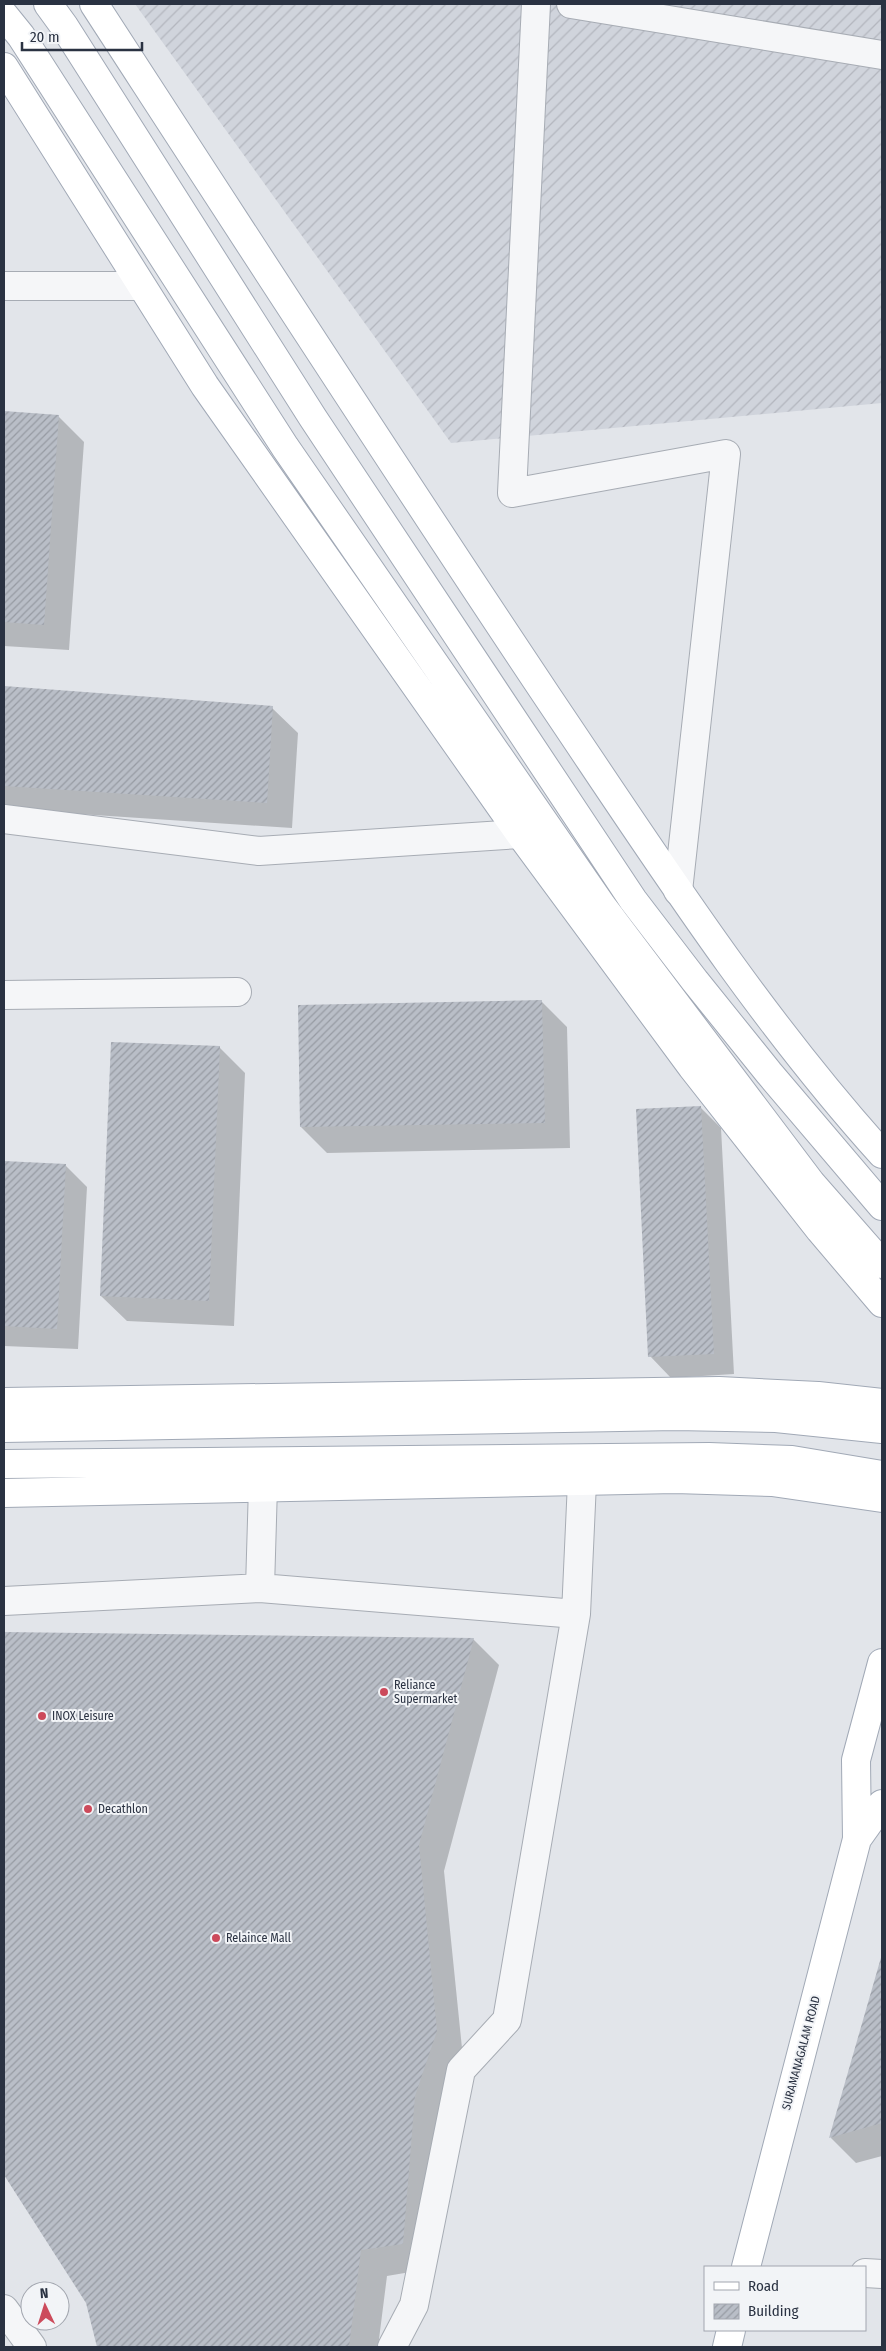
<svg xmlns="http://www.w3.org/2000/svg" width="886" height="2351" font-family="'Fira Sans Condensed',sans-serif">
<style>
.industrial{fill:url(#industrial-furrows)}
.shadow{fill:#0003}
.building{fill:url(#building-hatch)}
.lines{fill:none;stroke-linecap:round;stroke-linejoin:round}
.street-casing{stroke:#a7acb4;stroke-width:30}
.primary-casing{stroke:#a1a9b6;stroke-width:30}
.street{stroke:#f5f6f8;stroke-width:28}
.primary{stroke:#fff;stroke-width:28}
.poi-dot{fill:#cc4a5b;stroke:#f2f4f7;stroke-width:2}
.labels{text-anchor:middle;stroke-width:4;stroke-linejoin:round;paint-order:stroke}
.poi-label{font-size:12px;fill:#2a3242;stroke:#f2f4f7;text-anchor:start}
.street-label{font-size:12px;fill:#2a3242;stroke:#f2f4f7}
</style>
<defs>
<pattern id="industrial-furrows" width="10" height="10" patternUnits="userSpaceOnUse" patternTransform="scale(1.25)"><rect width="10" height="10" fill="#d0d4dc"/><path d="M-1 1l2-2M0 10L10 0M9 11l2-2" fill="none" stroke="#b3b6be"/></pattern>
<pattern id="building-hatch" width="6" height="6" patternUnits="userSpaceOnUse" patternTransform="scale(1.25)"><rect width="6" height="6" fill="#b9bec7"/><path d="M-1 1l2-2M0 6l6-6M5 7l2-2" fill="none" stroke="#979ba3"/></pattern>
</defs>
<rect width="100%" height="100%" fill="#e2e5ea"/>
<!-- industrial -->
<path class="industrial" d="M 135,4 L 882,4 L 882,403 L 451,443 Z"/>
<!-- shadow -->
<path class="shadow" d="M 4,413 L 58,416 L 84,442 L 69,650 L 4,646 Z
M 4,687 L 272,708 L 298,733 L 292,828 L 4,809 Z
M 541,1001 L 567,1027 L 570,1148 L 327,1153 L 301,1127 Z
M 219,1047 L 245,1073 L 234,1326 L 127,1321 L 101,1296 Z
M 700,1107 L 721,1128 L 734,1374 L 671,1378 L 650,1356 Z
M 4,1162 L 66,1166 L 87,1187 L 78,1349 L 4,1346 Z
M 4,1633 L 473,1639 L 499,1665 L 444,1871 L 463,2058 L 428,2269 L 387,2276 L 378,2347 L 98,2347 L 87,2302 L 4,2172 Z
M 882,1956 L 882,2156 L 856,2163 L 831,2138 Z"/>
<!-- building -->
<path class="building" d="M 4,411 L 59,415 L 44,625 L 4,622 Z
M 4,686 L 273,706 L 267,803 L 4,786 Z
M 542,1000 L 545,1123 L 300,1127 L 298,1005 Z
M 111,1042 L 220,1046 L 209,1301 L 100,1296 Z
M 701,1106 L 714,1354 L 648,1357 L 636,1109 Z
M 4,1161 L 66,1164 L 57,1329 L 4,1326 Z
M 4,1632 L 474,1638 L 419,1845 L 437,2031 L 415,2096 L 403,2244 L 361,2250 L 349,2347 L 97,2347 L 86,2303 L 4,2175 Z
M 882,1954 L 882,2123 L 829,2138 Z"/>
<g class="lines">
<defs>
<path id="street" d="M 536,4 L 512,493 L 726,454 L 678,891
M 571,4 L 882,55
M 4,286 L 140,286
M 4,819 L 259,851 L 520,834
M 4,995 L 237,992
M 260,1588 L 263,1486
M 4,1601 L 260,1588 L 576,1614
M 865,2273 L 882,2274
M 4,2309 L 32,2347
M 392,2347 L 414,2305 L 461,2070 L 507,2020 L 576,1614 L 582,1482"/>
<path id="primary" d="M 48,4 L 64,26 L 313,418 L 633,900 L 695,981 L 769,1073 L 882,1206
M 94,4 C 244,235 394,467 547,696 C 653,853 755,1013 882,1154
M 4,15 L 21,36 L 285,447 L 602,906 L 811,1183 L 882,1264
M 4,67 L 205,386 L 520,834 L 692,1067 L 820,1230 L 882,1303
M 4,1402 L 719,1391 L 818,1396 L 882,1403
M 4,1428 L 676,1416 L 776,1418 L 882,1429
M 4,1464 L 709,1457 L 792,1460 L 882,1475
M 4,1493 L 675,1479 L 772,1482 L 882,1498
M 857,1839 L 882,1804
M 746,2267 L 857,1839 L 856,1760 L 882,1663
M 727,2347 L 731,2330"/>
</defs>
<!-- street casing -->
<use href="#street" class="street-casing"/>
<!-- primary casing -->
<use href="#primary" class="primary-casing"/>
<!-- street -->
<use href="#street" class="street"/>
<!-- primary -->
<use href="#primary" class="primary"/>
</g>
<!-- markers -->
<g class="poi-dot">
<circle cx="384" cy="1692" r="5"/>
<circle cx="42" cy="1716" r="5"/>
<circle cx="88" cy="1809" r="5"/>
<circle cx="216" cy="1938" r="5"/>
</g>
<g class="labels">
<!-- poi labels -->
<g class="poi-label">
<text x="394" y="1689">Reliance<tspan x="394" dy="14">Supermarket</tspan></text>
<text x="52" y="1720">INOX Leisure</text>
<text x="98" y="1813">Decathlon</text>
<text x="226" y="1942">Relaince Mall</text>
</g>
<!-- street labels -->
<g class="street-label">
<text transform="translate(801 2053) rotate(-75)" y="4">SURAMANAGALAM ROAD</text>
</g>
</g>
<!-- border -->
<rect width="886" height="2351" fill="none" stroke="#2a3242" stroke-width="10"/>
<!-- legend -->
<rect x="704" y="2266" width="162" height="65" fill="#f2f4f7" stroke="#a2a6af"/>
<rect x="714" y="2282" width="25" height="8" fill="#ffffff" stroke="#a2a6af"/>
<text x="748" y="2291" font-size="15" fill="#2a3242">Road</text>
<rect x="714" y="2304" width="25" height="15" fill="url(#building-hatch)" stroke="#a2a6af"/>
<text x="748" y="2316" font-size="15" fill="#2a3242">Building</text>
<!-- north arrow -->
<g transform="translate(45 2306) rotate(356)"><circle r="24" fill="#f2f4f7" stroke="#a2a6af"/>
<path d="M0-4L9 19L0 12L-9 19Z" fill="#cc4a5b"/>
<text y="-8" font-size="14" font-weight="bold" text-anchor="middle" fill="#2a3242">N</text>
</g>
<!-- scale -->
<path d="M22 42v8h120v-8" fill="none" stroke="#2a3242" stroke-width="2.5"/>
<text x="30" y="42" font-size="15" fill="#2a3242" stroke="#f2f4f7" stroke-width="4" paint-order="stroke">20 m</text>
</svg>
